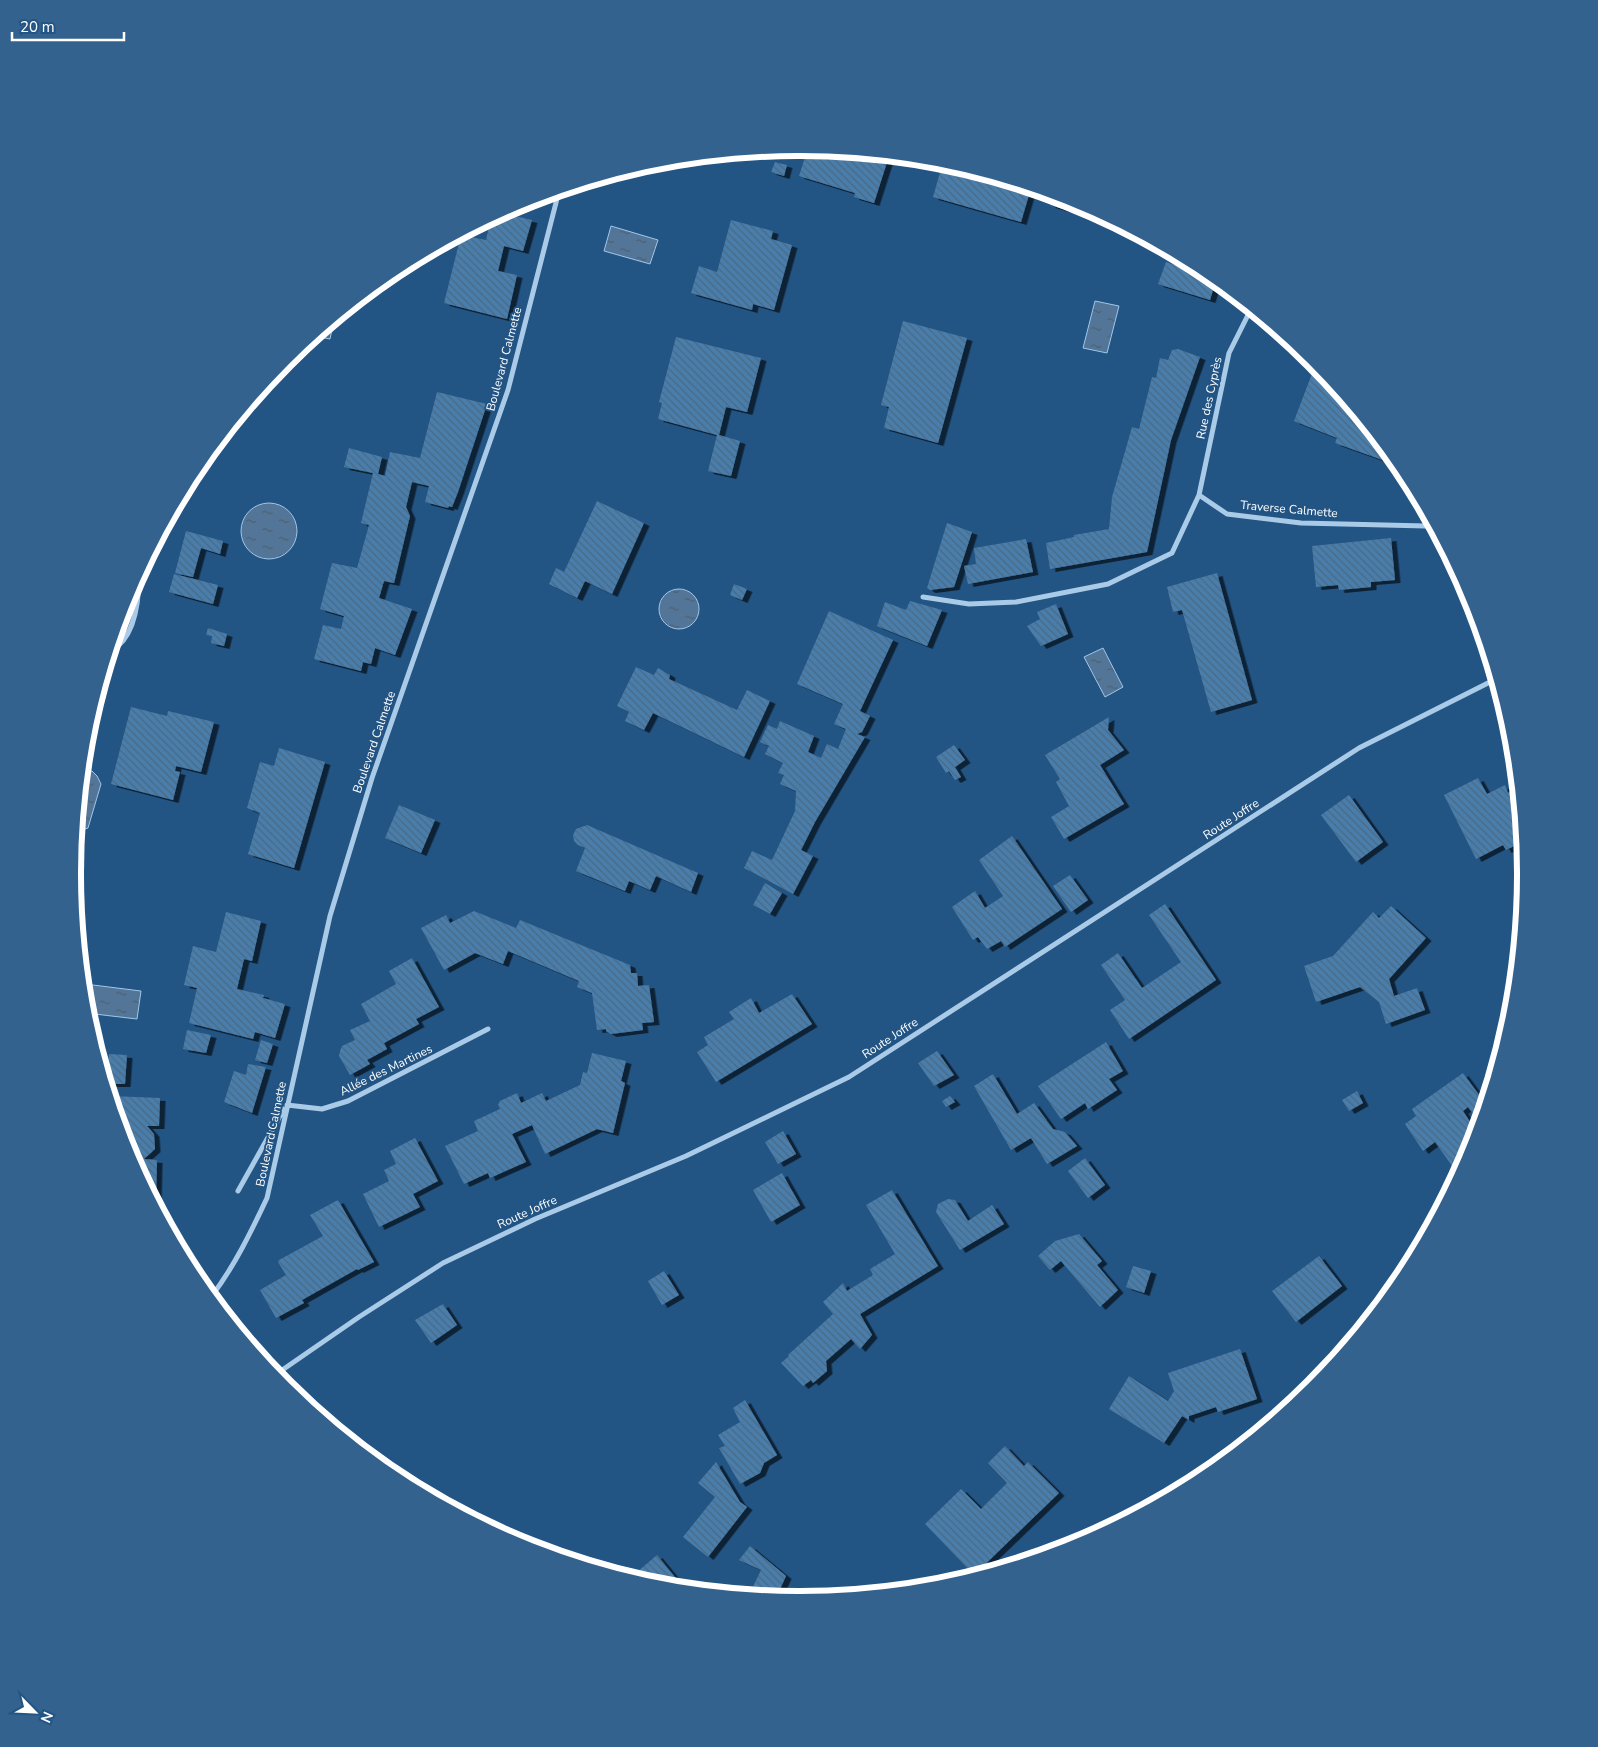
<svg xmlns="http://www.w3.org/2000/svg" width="1598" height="1747" font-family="'Nunito Sans',sans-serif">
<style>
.water{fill:url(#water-ripples);stroke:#9ec7ea}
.building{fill:url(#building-back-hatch);filter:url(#shadow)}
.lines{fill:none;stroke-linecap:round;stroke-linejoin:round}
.street{stroke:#aacbe8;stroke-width:5}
.labels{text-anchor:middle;stroke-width:4;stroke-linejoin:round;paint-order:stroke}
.street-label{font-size:12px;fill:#fff;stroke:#225484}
.rim{fill:none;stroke:#fff;stroke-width:6}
</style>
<defs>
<pattern id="water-ripples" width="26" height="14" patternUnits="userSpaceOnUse" patternTransform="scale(1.25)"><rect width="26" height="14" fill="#537698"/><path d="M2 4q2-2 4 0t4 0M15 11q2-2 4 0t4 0" fill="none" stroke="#4f5f6e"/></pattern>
<pattern id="building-back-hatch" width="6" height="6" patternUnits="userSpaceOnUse" patternTransform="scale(1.25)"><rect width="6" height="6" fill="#4a7eac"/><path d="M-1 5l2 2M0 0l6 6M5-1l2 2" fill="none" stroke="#4b6881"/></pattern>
<filter id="shadow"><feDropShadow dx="5.5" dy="3" stdDeviation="0" flood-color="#0009"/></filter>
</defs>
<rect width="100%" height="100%" fill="#225484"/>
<!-- water -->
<path class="water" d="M 611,226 L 658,240 L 650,264 L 604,251 Z
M 1095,301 L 1119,306 L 1107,353 L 1083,348 Z
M 334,320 L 330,339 L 314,336 Z
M241 531a28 28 0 1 1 56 0a28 28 0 1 1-56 0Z
M659 609a20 20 0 1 1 40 0a20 20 0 1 1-40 0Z
M 1103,648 L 1123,687 L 1105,697 L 1084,657 Z
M 88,771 L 92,771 L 97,776 L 101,784 L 88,828 L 85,829 L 77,828 L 82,774 Z
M 85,984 L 141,991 L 137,1019 L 86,1013 L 84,994 Z"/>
<!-- building -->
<path class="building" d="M 808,148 L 889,156 L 874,203 L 854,197 L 855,193 L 799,176 Z
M 775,162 L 787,165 L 784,176 L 771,172 Z
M 943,162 L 1031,188 L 1021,222 L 933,197 Z
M 1053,195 L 1073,201 L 1070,211 L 1050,205 Z
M 501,213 L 532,220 L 523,251 L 504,246 L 498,271 L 517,275 L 507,319 L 444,303 L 461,235 L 486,240 L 491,218 Z
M 731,220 L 773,231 L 771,239 L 792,245 L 774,310 L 753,304 L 752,310 L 691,293 L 699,266 L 717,272 Z
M 1178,256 L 1203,270 L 1216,280 L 1210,300 L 1158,284 L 1166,262 L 1175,265 Z
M 903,321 L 967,338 L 938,443 L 884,428 L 889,407 L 881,405 Z
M 676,337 L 761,358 L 747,412 L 726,407 L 719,435 L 740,441 L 731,476 L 708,471 L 717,435 L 658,419 L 662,403 L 659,402 Z
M 1178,349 L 1200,357 L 1171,440 L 1147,552 L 1050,569 L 1046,543 L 1074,537 L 1074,535 L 1109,529 L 1112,497 L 1132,427 L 1139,429 L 1152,377 L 1156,378 L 1160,358 L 1168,360 L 1172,350 Z
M 1316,363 L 1393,458 L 1391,463 L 1335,443 L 1337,438 L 1294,421 Z
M 437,392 L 487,404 L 458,492 L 452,507 L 449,506 L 448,508 L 425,502 L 429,486 L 412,482 L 406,507 L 410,516 L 394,583 L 384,581 L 379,598 L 412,609 L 395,655 L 375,648 L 371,664 L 363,662 L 361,671 L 314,659 L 323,625 L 341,629 L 344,616 L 320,609 L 332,563 L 357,568 L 369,525 L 361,523 L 373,473 L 344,467 L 349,448 L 382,457 L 378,474 L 385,476 L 390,452 L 420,458 Z
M 597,501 L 644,523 L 612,594 L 585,581 L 577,598 L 549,584 L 556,568 L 564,572 Z
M 947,523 L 972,532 L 954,587 L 930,590 L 927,588 L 930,578 Z
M 186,531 L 223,541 L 220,554 L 201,548 L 193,577 L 175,573 Z
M 1391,538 L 1395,580 L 1371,582 L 1371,587 L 1339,590 L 1338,585 L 1316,587 L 1312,546 Z
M 1026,539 L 1033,572 L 968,584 L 964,566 L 976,564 L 974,548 Z
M 1217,573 L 1252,700 L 1211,712 L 1182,610 L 1173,612 L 1167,587 Z
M 174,574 L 218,585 L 213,604 L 169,592 Z
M 734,584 L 747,589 L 742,600 L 730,595 Z
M 910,601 L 942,610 L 927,646 L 877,626 L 885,602 L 906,610 Z
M 1056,604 L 1068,634 L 1041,646 L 1027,626 L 1040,619 L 1037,612 Z
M 829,611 L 893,640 L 860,711 L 870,716 L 862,732 L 857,734 L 865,737 L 815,822 L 801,850 L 813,856 L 793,894 L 744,868 L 752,851 L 772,860 L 795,811 L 796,791 L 780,784 L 784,775 L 778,773 L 783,763 L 765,754 L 769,746 L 760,742 L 768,725 L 777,729 L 780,721 L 814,736 L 808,752 L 821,758 L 827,744 L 838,749 L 846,729 L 834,724 L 843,704 L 797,684 Z
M 208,628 L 227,634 L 224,646 L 211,643 L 212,636 L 206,635 Z
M 636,667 L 654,675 L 658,668 L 670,675 L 669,679 L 737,710 L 747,690 L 770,701 L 744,757 L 653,713 L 644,730 L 625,721 L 629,712 L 617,706 Z
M 131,707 L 167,716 L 168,711 L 214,722 L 201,772 L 176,766 L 175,771 L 180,772 L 173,800 L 111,784 Z
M 1109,717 L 1108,730 L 1124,750 L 1100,765 L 1124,804 L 1064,839 L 1051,817 L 1069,806 L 1056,782 L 1060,779 L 1045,755 Z
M 954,745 L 965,760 L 955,767 L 961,777 L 955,780 L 949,771 L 946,773 L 936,757 Z
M 279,748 L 325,762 L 294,868 L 248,854 L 260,813 L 247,808 L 260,762 L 274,766 Z
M 1478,778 L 1487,794 L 1505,785 L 1508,793 L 1517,789 L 1522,842 L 1506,850 L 1503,845 L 1476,859 L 1444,795 Z
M 1349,795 L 1383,842 L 1356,862 L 1321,815 Z
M 399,805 L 435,820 L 421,853 L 385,838 Z
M 587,825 L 698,873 L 691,892 L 656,876 L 650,890 L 629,881 L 625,891 L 576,871 L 585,848 L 578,845 L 574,841 L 573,835 L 576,829 Z
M 1012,836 L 1062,909 L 1005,947 L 1001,941 L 987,949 L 978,937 L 973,940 L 952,907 L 975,891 L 985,908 L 1003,896 L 979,860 Z
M 1070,875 L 1088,900 L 1071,912 L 1053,886 Z
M 765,883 L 782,893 L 770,914 L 753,905 Z
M 1165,904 L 1216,980 L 1129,1039 L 1110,1010 L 1125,1000 L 1101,965 L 1118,953 L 1142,988 L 1181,962 L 1149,915 Z
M 1391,906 L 1426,938 L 1389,979 L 1394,996 L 1417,988 L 1425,1010 L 1386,1024 L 1379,1002 L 1360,987 L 1316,1002 L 1304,966 L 1333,956 L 1373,912 L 1379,918 Z
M 474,911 L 516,928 L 520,920 L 630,965 L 631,973 L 637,973 L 638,986 L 649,985 L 654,1022 L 642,1023 L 643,1030 L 611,1034 L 606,1031 L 606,1029 L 597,1030 L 592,993 L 577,987 L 579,981 L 508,951 L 503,964 L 475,953 L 444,970 L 421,928 L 446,915 L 450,923 Z
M 226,912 L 261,921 L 252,961 L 244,959 L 237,989 L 264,995 L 263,998 L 285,1004 L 275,1038 L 255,1032 L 253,1039 L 189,1023 L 197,988 L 184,985 L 193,946 L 216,952 Z
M 412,958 L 439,1007 L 416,1019 L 419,1024 L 384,1043 L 387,1049 L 367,1060 L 370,1064 L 350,1075 L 339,1056 L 340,1051 L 342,1046 L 355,1040 L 350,1030 L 370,1021 L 361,1004 L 396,984 L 389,971 Z
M 792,994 L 812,1024 L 716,1082 L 697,1052 L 708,1045 L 704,1037 L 734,1019 L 729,1012 L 751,998 L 759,1013 Z
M 187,1030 L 211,1035 L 206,1053 L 183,1049 Z
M 261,1040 L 273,1044 L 267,1063 L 255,1060 Z
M 1106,1042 L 1123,1071 L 1109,1079 L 1117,1090 L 1088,1109 L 1085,1103 L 1061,1119 L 1038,1086 Z
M 937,1051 L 954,1075 L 934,1086 L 918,1063 Z
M 592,1053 L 626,1061 L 621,1081 L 625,1083 L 613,1133 L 597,1129 L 545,1154 L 532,1125 L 512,1134 L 526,1162 L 490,1178 L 488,1173 L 464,1184 L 445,1146 L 478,1131 L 474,1121 L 500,1109 L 498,1105 L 500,1101 L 517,1093 L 521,1103 L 542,1093 L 546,1101 L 580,1085 L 583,1072 L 587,1073 Z
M 109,1054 L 127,1055 L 125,1084 L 107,1084 Z
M 248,1064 L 266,1067 L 252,1113 L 224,1102 L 234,1071 L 246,1075 Z
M 1463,1073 L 1485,1103 L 1481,1115 L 1476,1118 L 1468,1107 L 1463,1111 L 1476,1131 L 1470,1152 L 1464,1163 L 1455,1170 L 1435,1142 L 1423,1151 L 1405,1124 L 1416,1116 L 1412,1109 Z
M 993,1074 L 1017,1114 L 1034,1103 L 1053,1129 L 1065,1132 L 1077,1146 L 1047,1164 L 1031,1138 L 1011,1150 L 974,1086 Z
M 1357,1091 L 1363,1103 L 1349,1111 L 1342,1100 Z
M 111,1096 L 160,1098 L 159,1126 L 147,1126 L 154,1134 L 155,1149 L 144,1159 L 157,1160 L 156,1203 L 128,1151 Z
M 950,1096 L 955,1102 L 946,1107 L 942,1101 Z
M 783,1131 L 796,1154 L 778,1164 L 765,1142 Z
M 415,1138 L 438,1181 L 413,1194 L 420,1207 L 379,1227 L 363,1194 L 389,1181 L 384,1170 L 396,1164 L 390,1151 Z
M 1085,1158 L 1105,1185 L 1088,1198 L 1068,1171 Z
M 782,1173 L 800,1205 L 771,1222 L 753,1190 Z
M 892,1190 L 938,1266 L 860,1314 L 872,1335 L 860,1349 L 851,1339 L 826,1361 L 827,1371 L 813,1383 L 811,1380 L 803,1386 L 781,1363 L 789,1356 L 788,1355 L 833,1314 L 823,1302 L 843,1283 L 847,1291 L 873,1275 L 870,1269 L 895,1254 L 866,1205 Z
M 948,1199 L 955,1200 L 968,1221 L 992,1205 L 1004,1224 L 960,1250 L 936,1212 L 938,1204 Z
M 338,1200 L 374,1262 L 358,1270 L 357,1269 L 302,1300 L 304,1303 L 276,1318 L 260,1290 L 286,1275 L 278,1262 L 279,1260 L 323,1236 L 310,1215 Z
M 1079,1234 L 1102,1261 L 1097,1265 L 1118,1290 L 1100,1307 L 1061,1261 L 1050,1270 L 1038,1256 L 1055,1241 Z
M 1319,1256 L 1342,1286 L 1296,1322 L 1272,1291 Z
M 1133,1266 L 1151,1271 L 1144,1293 L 1126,1287 Z
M 664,1271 L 679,1295 L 662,1305 L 648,1281 Z
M 443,1304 L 457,1325 L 431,1343 L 415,1320 Z
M 1240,1349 L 1257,1399 L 1218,1412 L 1216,1407 L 1189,1416 L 1189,1420 L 1182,1416 L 1164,1443 L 1109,1409 L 1129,1376 L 1168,1401 L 1174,1391 L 1168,1373 Z
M 745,1400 L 777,1455 L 764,1463 L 760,1473 L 740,1484 L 719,1448 L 725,1446 L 718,1435 L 740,1422 L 733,1408 Z
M 1005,1446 L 1024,1466 L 1028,1462 L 1059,1493 L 974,1575 L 925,1524 L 961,1489 L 981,1509 L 1007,1483 L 988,1463 Z
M 716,1462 L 740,1502 L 747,1507 L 708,1557 L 683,1537 L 715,1497 L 698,1483 Z
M 750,1546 L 786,1576 L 776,1598 L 749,1595 L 761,1570 L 739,1560 Z
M 657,1555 L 679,1582 L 672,1588 L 657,1586 L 630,1578 Z"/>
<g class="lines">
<!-- street -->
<path class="street" d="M 1199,495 L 1229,353 L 1251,309
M 923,597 L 969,604 L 1016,602 L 1108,584 L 1172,553 L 1199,495 L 1227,514 L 1301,523 L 1426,526 L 1435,529
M 111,651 C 135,638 139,600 139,575
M 287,1105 L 322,1109 L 348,1101 L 488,1029
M 238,1191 L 284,1109
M 211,1297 C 234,1267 251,1232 267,1198 L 330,916 L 372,778 L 508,390 L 559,191
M 275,1375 L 359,1317 L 443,1263 L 535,1219 L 686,1156 L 849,1077 L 1359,748 L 1496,679"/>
</g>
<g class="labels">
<!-- street labels -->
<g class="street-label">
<text transform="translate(504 359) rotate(-75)" y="4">Boulevard Calmette</text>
<text transform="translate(1209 398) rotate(-78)" y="4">Rue des Cyprès</text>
<text transform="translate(1289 509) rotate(5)" y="4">Traverse Calmette</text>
<text transform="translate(374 742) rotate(-71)" y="4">Boulevard Calmette</text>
<text transform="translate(1231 819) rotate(-33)" y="4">Route Joffre</text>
<text transform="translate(890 1038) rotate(-33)" y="4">Route Joffre</text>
<text transform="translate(386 1070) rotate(-26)" y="4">Allée des Martines</text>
<text transform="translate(271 1134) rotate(-78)" y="4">Boulevard Calmette</text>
<text transform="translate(527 1212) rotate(-24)" y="4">Route Joffre</text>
</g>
</g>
<!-- crop -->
<path d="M0 0H1598V1747H0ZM798 156H800A717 717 0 0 1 1517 873V874A717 717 0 0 1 800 1591H798A717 717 0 0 1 81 874V873A717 717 0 0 1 798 156Z" fill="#34628e" fill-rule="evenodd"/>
<path class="rim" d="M798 156H800A717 717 0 0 1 1517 873V874A717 717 0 0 1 800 1591H798A717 717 0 0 1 81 874V873A717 717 0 0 1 798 156Z"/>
<!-- north arrow -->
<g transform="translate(35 1712) rotate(114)" stroke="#225484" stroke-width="4" paint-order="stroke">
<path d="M0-4L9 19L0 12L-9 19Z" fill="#ffffff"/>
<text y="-8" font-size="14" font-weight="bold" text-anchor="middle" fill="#ffffff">N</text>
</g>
<!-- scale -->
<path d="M12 32v8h112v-8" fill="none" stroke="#ffffff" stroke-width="2.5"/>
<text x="20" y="32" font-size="15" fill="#ffffff" stroke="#225484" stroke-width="4" paint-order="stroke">20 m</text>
</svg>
